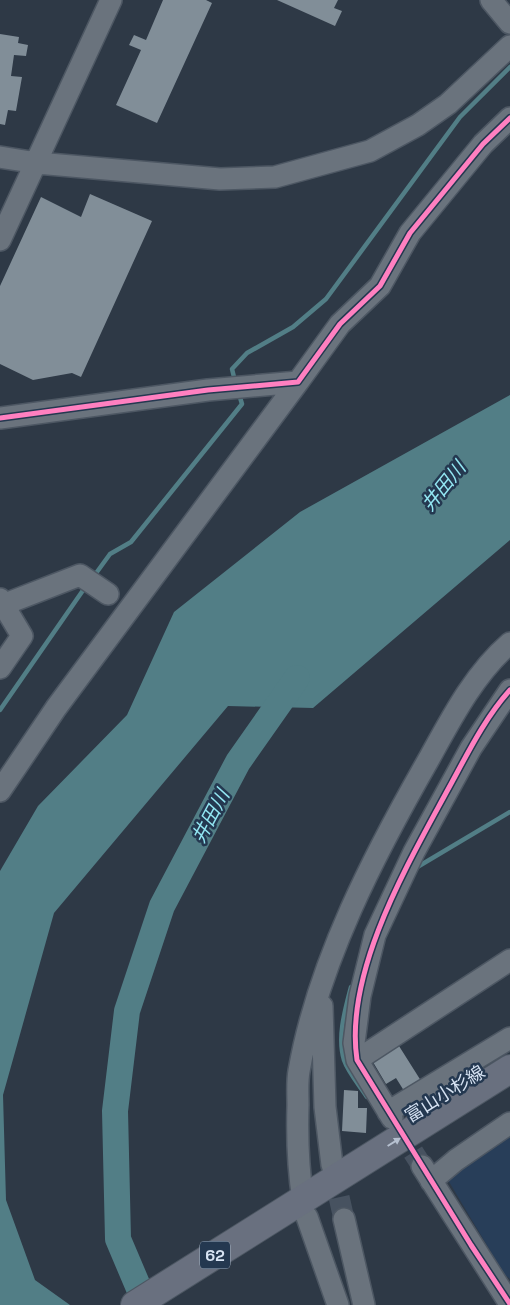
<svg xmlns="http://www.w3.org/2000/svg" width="510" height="1305" font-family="'Space Grotesk','Noto Sans JP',sans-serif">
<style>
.built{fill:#283e59}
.water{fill:#527e86}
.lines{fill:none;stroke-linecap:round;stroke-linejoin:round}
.stream{stroke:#527e86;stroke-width:4.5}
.river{stroke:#527e86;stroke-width:26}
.building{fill:#818e98}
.minor-tunnel{stroke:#475260;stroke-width:21;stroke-dasharray:21 11;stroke-linecap:butt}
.minor-casing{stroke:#4d5763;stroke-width:24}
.major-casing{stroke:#4d5763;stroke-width:30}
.minor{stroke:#6a737d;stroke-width:21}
.major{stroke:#69707f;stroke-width:28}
.cycleway-casing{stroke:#243850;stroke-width:8}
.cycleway{stroke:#ff80c0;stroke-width:5}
.oneway{fill:#b6c0d0}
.labels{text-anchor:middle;stroke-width:5;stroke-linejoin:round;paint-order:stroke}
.shield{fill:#243850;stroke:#a1b0c2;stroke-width:1}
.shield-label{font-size:16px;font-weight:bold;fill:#d7e3f3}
.street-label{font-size:18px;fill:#d7e3f3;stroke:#243850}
.water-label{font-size:19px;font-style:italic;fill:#93e7f3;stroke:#243850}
</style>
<rect width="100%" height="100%" fill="#2e3946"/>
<!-- built -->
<path class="built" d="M 510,1133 L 510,1279 L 504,1274 L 445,1175 Z"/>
<!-- water -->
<path class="water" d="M 510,395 L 510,540 L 313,708 L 228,706 L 54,913 L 3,1095 L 6,1200 L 35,1280 L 70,1305 L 0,1305 L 0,871 L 38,806 L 127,715 L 174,612 L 300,512 Z"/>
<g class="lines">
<!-- stream -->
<path class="stream" d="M 235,381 L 232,369 L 247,353 L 293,327 L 326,299 L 460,117 L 510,67
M 94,576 L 110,554 L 131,542 L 242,404 L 239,394
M 0,710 L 86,586
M 414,869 L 510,812
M 351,987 C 345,1010 337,1037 344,1060 C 348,1072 360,1086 367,1097"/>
<!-- river -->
<path class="river" d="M 146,1305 L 118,1239 L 115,1111 L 127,1011 L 162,906 L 238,762 L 297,678"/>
</g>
<!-- building -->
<path class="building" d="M 163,0 L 206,0 L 212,3 L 157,123 L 116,105 L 141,50 L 129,45 L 134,35 L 146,40 Z
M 277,0 L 338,0 L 334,8 L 342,11 L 335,26 Z
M 0,34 L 19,37 L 18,43 L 28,45 L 26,56 L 14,55 L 11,76 L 22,77 L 16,111 L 8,110 L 5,125 L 0,124 Z
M 90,194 L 152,221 L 81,377 L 72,373 L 33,380 L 0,364 L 0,286 L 41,197 L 81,217 Z
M 399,1046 L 423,1084 L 406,1094 L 396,1078 L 386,1084 L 373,1062 Z
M 344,1090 L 358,1091 L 358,1108 L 367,1108 L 366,1133 L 342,1131 Z"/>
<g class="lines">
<!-- minor-tunnel -->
<path class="minor-tunnel" d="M 396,1125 L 422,1166
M 332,1166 L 344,1219"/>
<defs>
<path id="minor" d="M 491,0 L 510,23
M 0,157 L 37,163 L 220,179 L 275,177 L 370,151 L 418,125 L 448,104 L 510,46
M 0,240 L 111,0
M 0,418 L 208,390 L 298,382 L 340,324 L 380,286 L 410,233 L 483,144 L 510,118
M 0,599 L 22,636 L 0,668
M 0,606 L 80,575 L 108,594
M 0,791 L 56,708 L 298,382
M 322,1006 L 325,1107 L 332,1165
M 357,1060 L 510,960
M 388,1112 L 510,1038
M 392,1118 L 357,1060 L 354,1043 L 360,996 L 375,935 L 414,852 L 471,748 L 510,690
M 422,1166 L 510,1304
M 431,1181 L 456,1160 L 510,1123
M 303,1200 C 298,1168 297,1137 298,1105 C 298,1094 297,1082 299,1071 C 318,962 375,853 430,757 C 452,717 475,673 510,643
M 307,1217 L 338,1305
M 344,1219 L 364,1305"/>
<path id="major" d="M 135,1305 L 510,1069"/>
</defs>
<!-- minor casing -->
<use href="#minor" class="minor-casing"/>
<!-- major casing -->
<use href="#major" class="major-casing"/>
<!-- minor -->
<use href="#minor" class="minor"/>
<!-- major -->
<use href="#major" class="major"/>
<defs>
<path id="cycleway" d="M 0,418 L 208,390 L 298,382 L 340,324 L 380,286 L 410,233 L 483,144 L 510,118
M 510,690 C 483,720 465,759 446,793 C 406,867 344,974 357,1060 L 471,1245 L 510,1304"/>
</defs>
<!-- cycleway casing -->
<use href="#cycleway" class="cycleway-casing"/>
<!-- cycleway -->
<use href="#cycleway" class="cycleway"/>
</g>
<!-- one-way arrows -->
<defs><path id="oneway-solid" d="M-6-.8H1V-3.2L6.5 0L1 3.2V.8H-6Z" transform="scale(1.25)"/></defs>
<use class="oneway" href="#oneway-solid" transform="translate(394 1142) rotate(-32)"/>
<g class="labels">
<!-- shield labels -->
<rect class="shield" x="200" y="1241.5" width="30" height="27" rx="4"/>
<g class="shield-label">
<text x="215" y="1261">62</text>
</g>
<!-- street labels -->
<g class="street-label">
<text transform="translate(445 1094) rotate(-32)" y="6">富山小杉線</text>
</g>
<!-- water labels -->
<g class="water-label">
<text transform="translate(443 486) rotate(-51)" y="7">井田川</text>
<text transform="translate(210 816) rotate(-62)" y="7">井田川</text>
</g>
</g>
</svg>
